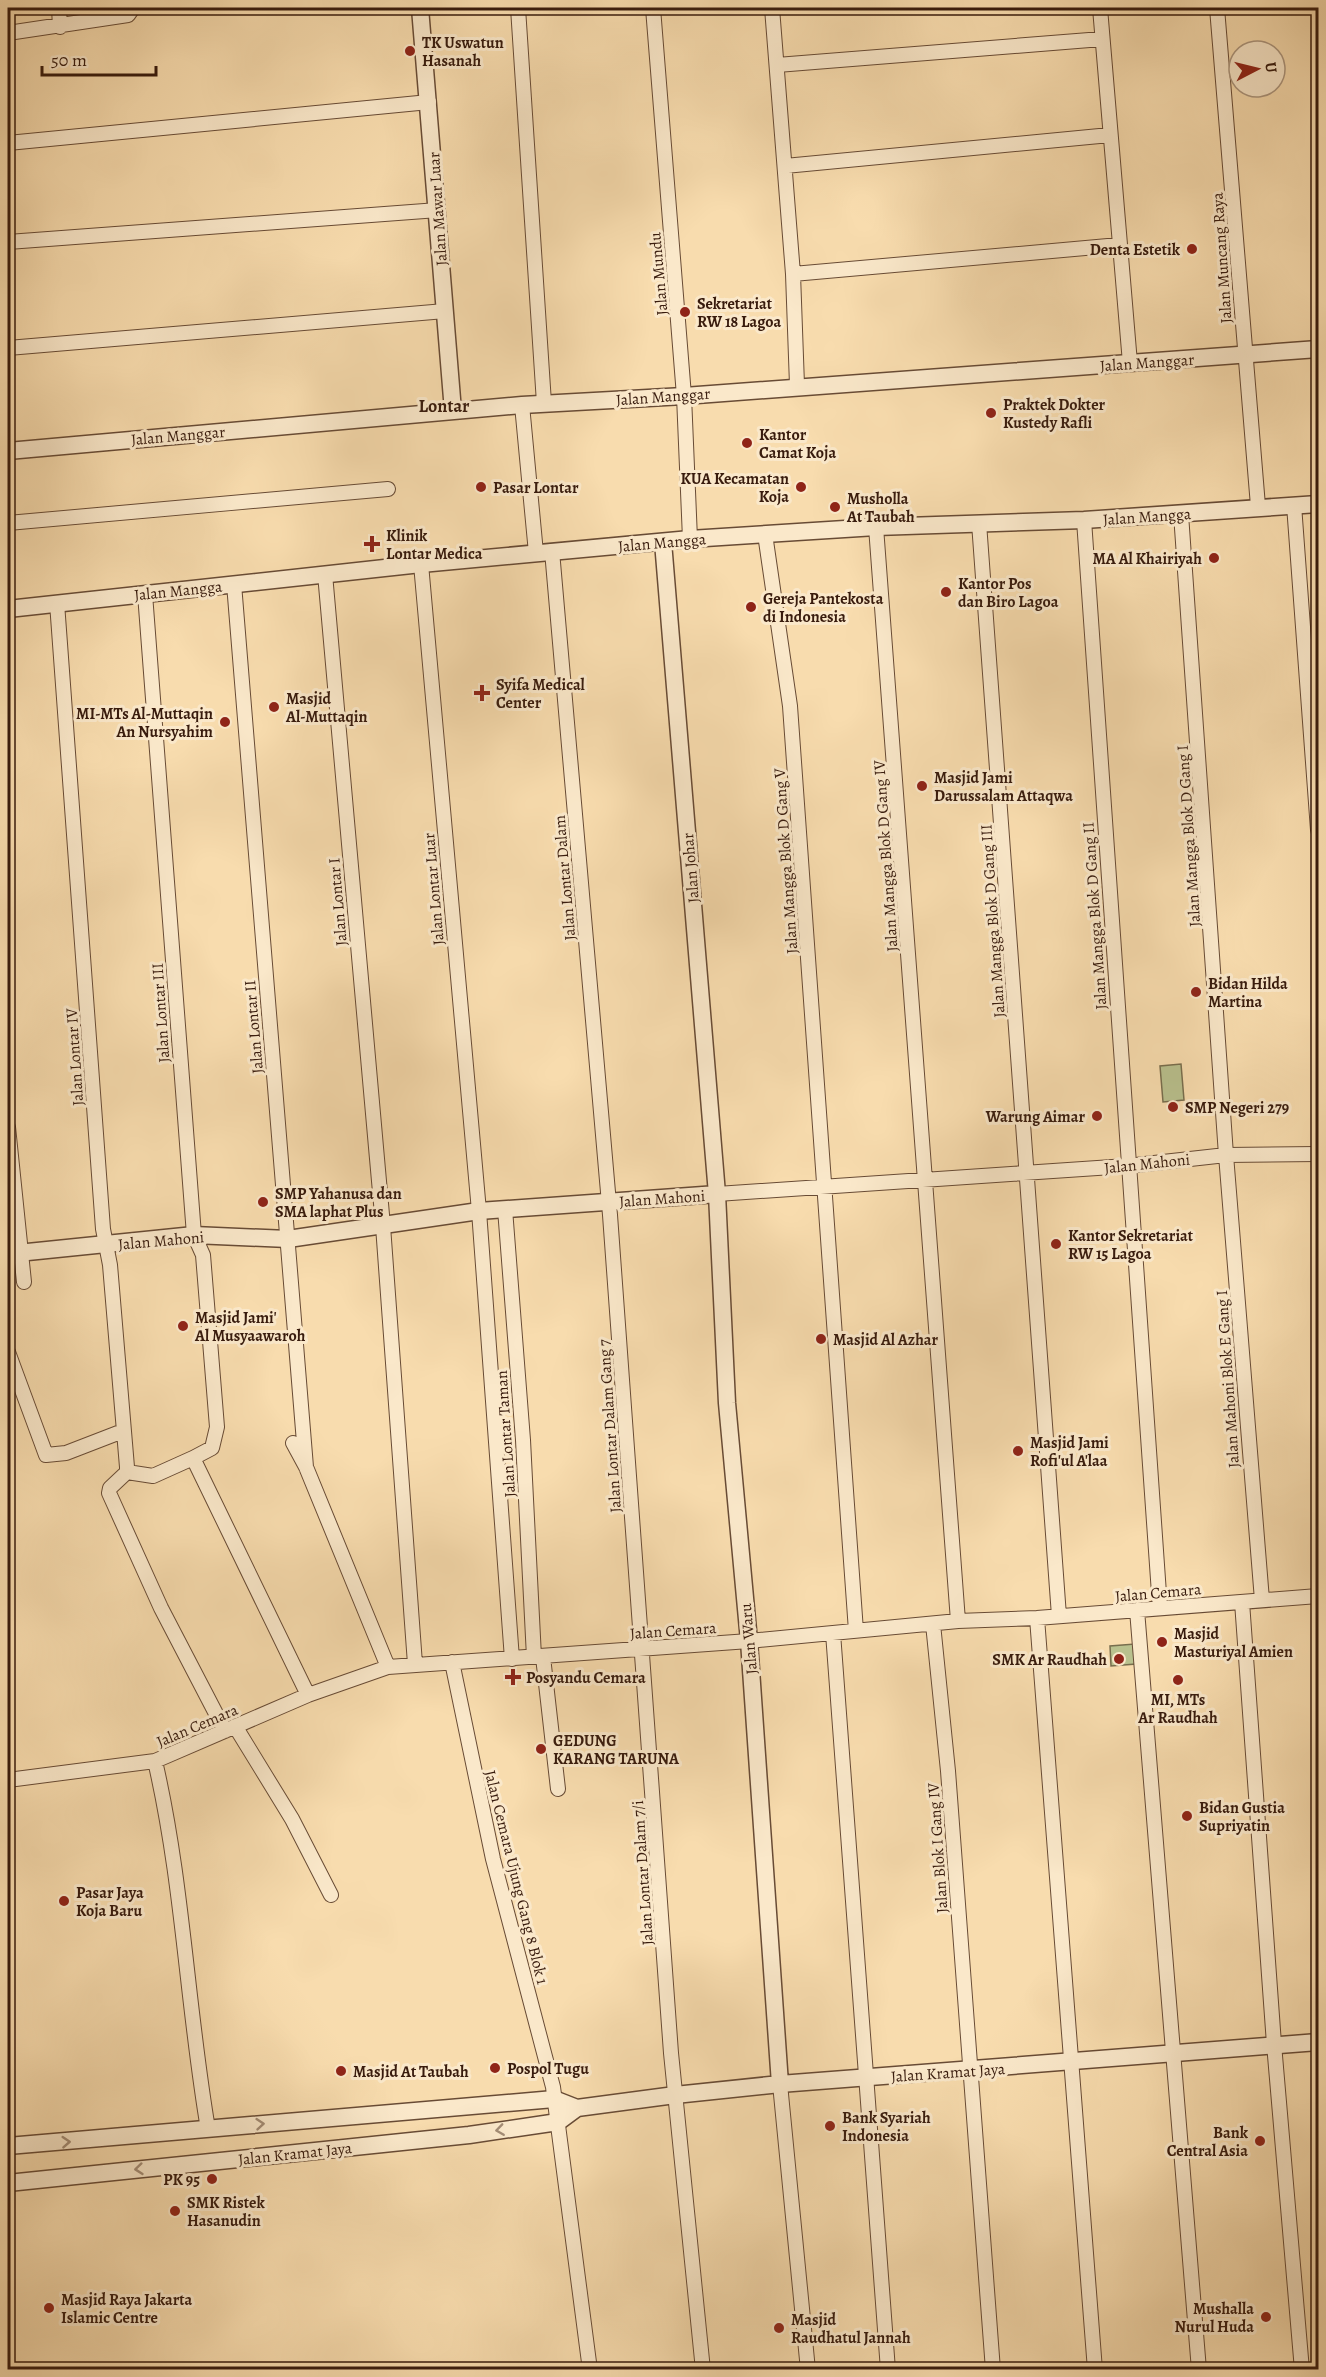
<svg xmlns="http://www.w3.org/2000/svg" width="1326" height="2377" font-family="Alegreya,serif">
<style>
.green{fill:#b9c18e;stroke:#786e4e;stroke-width:1.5}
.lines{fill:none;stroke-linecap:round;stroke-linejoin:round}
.minor-casing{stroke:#684b35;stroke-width:16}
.tertiary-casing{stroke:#684b35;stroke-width:19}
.minor{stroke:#fae8ca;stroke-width:14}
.tertiary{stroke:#fae8ca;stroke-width:16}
.oneway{stroke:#a38c75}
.poi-dot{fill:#8f2418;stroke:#fae8ca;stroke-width:2}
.labels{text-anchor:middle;stroke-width:6;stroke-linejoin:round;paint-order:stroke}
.poi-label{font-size:16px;font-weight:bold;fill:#381b0d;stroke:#fae8ca;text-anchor:start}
.street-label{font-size:16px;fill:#381b0d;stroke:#fae8ca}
.neighbourhood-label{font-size:18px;font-weight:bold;fill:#381b0d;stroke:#fae8ca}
</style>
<rect width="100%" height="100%" fill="#f8dcae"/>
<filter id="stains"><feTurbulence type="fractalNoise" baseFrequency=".00333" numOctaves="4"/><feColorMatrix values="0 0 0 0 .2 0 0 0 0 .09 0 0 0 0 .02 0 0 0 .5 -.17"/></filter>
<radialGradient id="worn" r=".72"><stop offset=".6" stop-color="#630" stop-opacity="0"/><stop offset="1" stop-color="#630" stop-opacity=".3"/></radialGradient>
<!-- green -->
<path class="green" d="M 1181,1064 L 1184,1100 L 1163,1102 L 1160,1066 Z
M 1135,1644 L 1136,1664 L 1111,1666 L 1110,1646 Z"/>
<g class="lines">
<defs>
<path id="minor" d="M 59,8 L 60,27
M 518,8 L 544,403
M 653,8 L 684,396 L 690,539
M 772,8 L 793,274 L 797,385
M 1100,8 L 1130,363
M 1217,8 L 1258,506
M 8,33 L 128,15 L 133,8
M 777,65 L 1102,39
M 8,143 L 429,102
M 785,166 L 1110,135
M 8,242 L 438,210
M 793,274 L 1119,245
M 8,348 L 445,311
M 522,405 L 536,553
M 1294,505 L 1318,830
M 1181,514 L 1226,1155 L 1262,1600
M 1084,520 L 1160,1608
M 8,523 L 388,489
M 979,523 L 1059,1616
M 876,527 L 958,1621
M 765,534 L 790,706 L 856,1631
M 552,551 L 610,1215 L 671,2053 L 703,2370
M 421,564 L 479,1211 L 512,1659
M 325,574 L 383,1226 L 415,1664
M 234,584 L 306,1467
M 145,594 L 194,1235 L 203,1255 L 217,1427 L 212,1448 L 193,1458 L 308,1695
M 57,603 L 103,1229 L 110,1265 L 127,1467 L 127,1472 L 110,1488 L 109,1493 L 161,1608 L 225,1731
M 8,1127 L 24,1282
M 717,1194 L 1127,1166 L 1226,1155 L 1318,1154
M 505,1209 L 523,1440 L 534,1657
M 8,1352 L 46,1455 L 66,1453 L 123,1431
M 293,1443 L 306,1467 L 388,1667
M 127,1472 L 153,1476 L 193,1458
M 1242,1602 L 1274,2044 L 1302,2370
M 1137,1610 L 1199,2370
M 1037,1618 L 1095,2370
M 933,1624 L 948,1771 L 993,2370
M 833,1633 L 888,2370
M 543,1657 L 558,1789
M 452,1662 L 493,1859 L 553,2087 L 590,2370
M 235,1726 L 292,1819 L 331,1895
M 155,1761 C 183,1882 187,2006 208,2129
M 8,1780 L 155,1761 L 308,1695 L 388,1667 L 749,1641 L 958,1621 L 1037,1618 L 1318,1596
M 780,2084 L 808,2370"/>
<path id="tertiary" d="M 420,8 L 453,411
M 8,451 L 522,405 L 684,396 L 1318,349
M 663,542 L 717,1194 L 727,1403 L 749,1641 L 780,2084
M 8,609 L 421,564 L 690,539 L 876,527 L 1084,520 L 1318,504
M 8,1254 L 194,1235 L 288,1239 L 479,1211 L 717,1194
M 8,2146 L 554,2099 L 577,2108
M 8,2183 L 469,2135 L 558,2122 L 577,2108 L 675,2095 L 780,2084 L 1318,2042"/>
</defs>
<!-- minor casing -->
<use href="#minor" class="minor-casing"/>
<!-- tertiary casing -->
<use href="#tertiary" class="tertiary-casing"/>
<!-- minor -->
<use href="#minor" class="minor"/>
<!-- tertiary -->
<use href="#tertiary" class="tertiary"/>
</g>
<!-- one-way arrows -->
<defs><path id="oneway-chevron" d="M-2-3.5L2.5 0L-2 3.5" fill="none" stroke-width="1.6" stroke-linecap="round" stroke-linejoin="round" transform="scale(1.5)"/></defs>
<g class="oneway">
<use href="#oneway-chevron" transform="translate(260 2124) rotate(-5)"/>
<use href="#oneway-chevron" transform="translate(500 2130) rotate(172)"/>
<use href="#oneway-chevron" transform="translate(66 2142) rotate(-4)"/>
<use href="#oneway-chevron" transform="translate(139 2169) rotate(174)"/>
</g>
<!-- markers -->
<g class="poi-dot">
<circle cx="410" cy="51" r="6"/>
<circle cx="1192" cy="249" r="6"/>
<circle cx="685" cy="312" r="6"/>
<circle cx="991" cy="413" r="6"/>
<circle cx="747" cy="443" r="6"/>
<circle cx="481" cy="487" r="6"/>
<circle cx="801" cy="487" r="6"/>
<circle cx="835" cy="507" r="6"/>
<path d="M369 535h6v6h6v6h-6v6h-6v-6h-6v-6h6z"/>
<circle cx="1214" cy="558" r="6"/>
<circle cx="946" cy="592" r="6"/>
<circle cx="751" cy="607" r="6"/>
<path d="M479 684h6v6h6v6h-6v6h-6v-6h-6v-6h6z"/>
<circle cx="274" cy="707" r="6"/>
<circle cx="225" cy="722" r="6"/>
<circle cx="922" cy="786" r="6"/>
<circle cx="1196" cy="992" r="6"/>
<circle cx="1173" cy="1107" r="6"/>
<circle cx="1097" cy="1116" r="6"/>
<circle cx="263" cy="1202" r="6"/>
<circle cx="1056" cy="1244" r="6"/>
<circle cx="183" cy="1326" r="6"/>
<circle cx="821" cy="1339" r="6"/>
<circle cx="1018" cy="1451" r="6"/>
<circle cx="1162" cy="1642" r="6"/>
<circle cx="1119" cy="1659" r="6"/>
<path d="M510 1668h6v6h6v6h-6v6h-6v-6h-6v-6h6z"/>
<circle cx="1178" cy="1680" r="6"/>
<circle cx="541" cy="1749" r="6"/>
<circle cx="1187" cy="1816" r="6"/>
<circle cx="64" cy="1901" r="6"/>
<circle cx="495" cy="2068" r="6"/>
<circle cx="341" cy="2071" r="6"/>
<circle cx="830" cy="2126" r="6"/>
<circle cx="1260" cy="2141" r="6"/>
<circle cx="212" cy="2179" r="6"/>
<circle cx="175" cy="2211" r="6"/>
<circle cx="49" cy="2308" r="6"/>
<circle cx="1266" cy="2317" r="6"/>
<circle cx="779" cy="2328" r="6"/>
</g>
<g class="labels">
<!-- poi labels -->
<g class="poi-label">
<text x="422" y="48">TK Uswatun<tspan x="422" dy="18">Hasanah</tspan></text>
<text x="1180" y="255" text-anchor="end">Denta Estetik</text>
<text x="697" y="309">Sekretariat<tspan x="697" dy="18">RW 18 Lagoa</tspan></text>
<text x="1003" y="410">Praktek Dokter<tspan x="1003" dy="18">Kustedy Rafli</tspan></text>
<text x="759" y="440">Kantor<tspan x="759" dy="18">Camat Koja</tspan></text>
<text x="789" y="484" text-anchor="end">KUA Kecamatan<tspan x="789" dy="18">Koja</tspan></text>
<text x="493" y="493">Pasar Lontar</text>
<text x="847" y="504">Musholla<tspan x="847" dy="18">At Taubah</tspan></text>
<text x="386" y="541">Klinik<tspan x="386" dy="18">Lontar Medica</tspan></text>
<text x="1202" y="564" text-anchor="end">MA Al Khairiyah</text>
<text x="958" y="589">Kantor Pos<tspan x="958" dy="18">dan Biro Lagoa</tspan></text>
<text x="763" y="604">Gereja Pantekosta<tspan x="763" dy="18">di Indonesia</tspan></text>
<text x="496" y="690">Syifa Medical<tspan x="496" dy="18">Center</tspan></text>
<text x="286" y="704">Masjid<tspan x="286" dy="18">Al-Muttaqin</tspan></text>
<text x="213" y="719" text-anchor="end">MI-MTs Al-Muttaqin<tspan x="213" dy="18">An Nursyahim</tspan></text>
<text x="934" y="783">Masjid Jami<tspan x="934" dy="18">Darussalam Attaqwa</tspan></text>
<text x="1208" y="989">Bidan Hilda<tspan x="1208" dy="18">Martina</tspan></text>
<text x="1185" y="1113">SMP Negeri 279</text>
<text x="1085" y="1122" text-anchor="end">Warung Aimar</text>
<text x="275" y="1199">SMP Yahanusa dan<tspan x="275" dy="18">SMA laphat Plus</tspan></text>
<text x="1068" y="1241">Kantor Sekretariat<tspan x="1068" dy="18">RW 15 Lagoa</tspan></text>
<text x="195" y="1323">Masjid Jami'<tspan x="195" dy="18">Al Musyaawaroh</tspan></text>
<text x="833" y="1345">Masjid Al Azhar</text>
<text x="1030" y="1448">Masjid Jami<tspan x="1030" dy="18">Rofi'ul A'laa</tspan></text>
<text x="1174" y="1639">Masjid<tspan x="1174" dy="18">Masturiyal Amien</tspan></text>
<text x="1107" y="1665" text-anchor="end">SMK Ar Raudhah</text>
<text x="526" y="1683">Posyandu Cemara</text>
<text x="1178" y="1705" text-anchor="middle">MI, MTs<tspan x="1178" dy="18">Ar Raudhah</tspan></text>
<text x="553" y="1746">GEDUNG<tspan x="553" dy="18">KARANG TARUNA</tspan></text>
<text x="1199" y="1813">Bidan Gustia<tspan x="1199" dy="18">Supriyatin</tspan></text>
<text x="76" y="1898">Pasar Jaya<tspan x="76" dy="18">Koja Baru</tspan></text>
<text x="507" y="2074">Pospol Tugu</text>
<text x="353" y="2077">Masjid At Taubah</text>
<text x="842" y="2123">Bank Syariah<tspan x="842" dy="18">Indonesia</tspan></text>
<text x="1248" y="2138" text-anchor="end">Bank<tspan x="1248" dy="18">Central Asia</tspan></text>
<text x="200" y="2185" text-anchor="end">PK 95</text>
<text x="187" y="2208">SMK Ristek<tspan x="187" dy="18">Hasanudin</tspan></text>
<text x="61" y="2305">Masjid Raya Jakarta<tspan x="61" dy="18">Islamic Centre</tspan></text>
<text x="1254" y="2314" text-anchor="end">Mushalla<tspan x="1254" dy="18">Nurul Huda</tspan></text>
<text x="791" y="2325">Masjid<tspan x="791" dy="18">Raudhatul Jannah</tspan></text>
</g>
<!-- street labels -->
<g class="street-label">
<text transform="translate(437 209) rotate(-94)" y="6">Jalan Mawar Luar</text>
<text transform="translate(1221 258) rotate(-94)" y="6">Jalan Muncang Raya</text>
<text transform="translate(658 274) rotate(-95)" y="6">Jalan Mundu</text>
<text transform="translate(1147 362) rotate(-4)" y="6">Jalan Manggar</text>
<text transform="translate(663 396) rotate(-4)" y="6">Jalan Manggar</text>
<text transform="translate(178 435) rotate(-5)" y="6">Jalan Manggar</text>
<text transform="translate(1147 516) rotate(-4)" y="6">Jalan Mangga</text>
<text transform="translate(662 542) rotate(-5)" y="6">Jalan Mangga</text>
<text transform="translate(178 590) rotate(-6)" y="6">Jalan Mangga</text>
<text transform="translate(1188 836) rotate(-94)" y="6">Jalan Mangga Blok D Gang I</text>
<text transform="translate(885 856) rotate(-94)" y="6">Jalan Mangga Blok D Gang IV</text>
<text transform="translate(785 861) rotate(-94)" y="6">Jalan Mangga Blok D Gang V</text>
<text transform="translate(690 868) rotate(-95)" y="6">Jalan Johar</text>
<text transform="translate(564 878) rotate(-95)" y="6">Jalan Lontar Dalam</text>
<text transform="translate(433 889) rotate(-95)" y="6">Jalan Lontar Luar</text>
<text transform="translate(337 902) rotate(-95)" y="6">Jalan Lontar I</text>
<text transform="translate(1094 916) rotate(-94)" y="6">Jalan Mangga Blok D Gang II</text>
<text transform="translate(992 921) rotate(-94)" y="6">Jalan Mangga Blok D Gang III</text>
<text transform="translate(160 1013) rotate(-94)" y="6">Jalan Lontar III</text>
<text transform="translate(253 1027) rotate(-95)" y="6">Jalan Lontar II</text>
<text transform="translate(74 1057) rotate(-94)" y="6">Jalan Lontar IV</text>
<text transform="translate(1147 1163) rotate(-6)" y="6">Jalan Mahoni</text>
<text transform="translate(662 1198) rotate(-4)" y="6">Jalan Mahoni</text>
<text transform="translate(161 1240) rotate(-5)" y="6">Jalan Mahoni</text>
<text transform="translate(1227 1379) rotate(-94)" y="6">Jalan Mahoni Blok E Gang I</text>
<text transform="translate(609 1426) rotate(-94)" y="6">Jalan Lontar Dalam Gang 7</text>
<text transform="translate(505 1434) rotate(-94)" y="6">Jalan Lontar Taman</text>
<text transform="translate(1158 1592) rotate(-5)" y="6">Jalan Cemara</text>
<text transform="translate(673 1630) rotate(-4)" y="6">Jalan Cemara</text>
<text transform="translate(748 1639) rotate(-95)" y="6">Jalan Waru</text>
<text transform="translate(197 1725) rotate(-23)" y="6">Jalan Cemara</text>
<text transform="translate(937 1848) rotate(-94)" y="6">Jalan Blok I Gang IV</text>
<text transform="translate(642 1873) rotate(-94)" y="6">Jalan Lontar Dalam 7/i</text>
<text transform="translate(517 1877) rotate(76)" y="6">Jalan Cemara Ujung Gang 8 Blok 1</text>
<text transform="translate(948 2072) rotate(-4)" y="6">Jalan Kramat Jaya</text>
<text transform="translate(295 2153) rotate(-6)" y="6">Jalan Kramat Jaya</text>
</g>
<!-- neighbourhood labels -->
<g class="neighbourhood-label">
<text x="444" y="412">Lontar</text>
</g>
</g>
<!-- margin -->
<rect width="1326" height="2377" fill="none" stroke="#f8dcae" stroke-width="30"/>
<rect x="9" y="9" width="1308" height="2359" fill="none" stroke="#381b0d" stroke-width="3"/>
<rect x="15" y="15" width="1296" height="2347" fill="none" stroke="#381b0d" stroke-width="1.5"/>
<!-- north arrow -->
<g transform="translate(1257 69) rotate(83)"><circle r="28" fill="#fae8ca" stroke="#ac967e" stroke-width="1.5"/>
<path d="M0-4.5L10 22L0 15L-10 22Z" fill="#8f2418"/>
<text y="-9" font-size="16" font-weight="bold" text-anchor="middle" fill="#381b0d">U</text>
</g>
<!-- scale -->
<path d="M42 66v9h114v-9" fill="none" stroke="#381b0d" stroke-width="3"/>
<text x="51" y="66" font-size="18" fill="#381b0d" stroke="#fae8ca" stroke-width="4.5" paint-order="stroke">50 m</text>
<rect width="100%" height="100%" filter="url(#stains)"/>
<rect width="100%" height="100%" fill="url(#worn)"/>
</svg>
